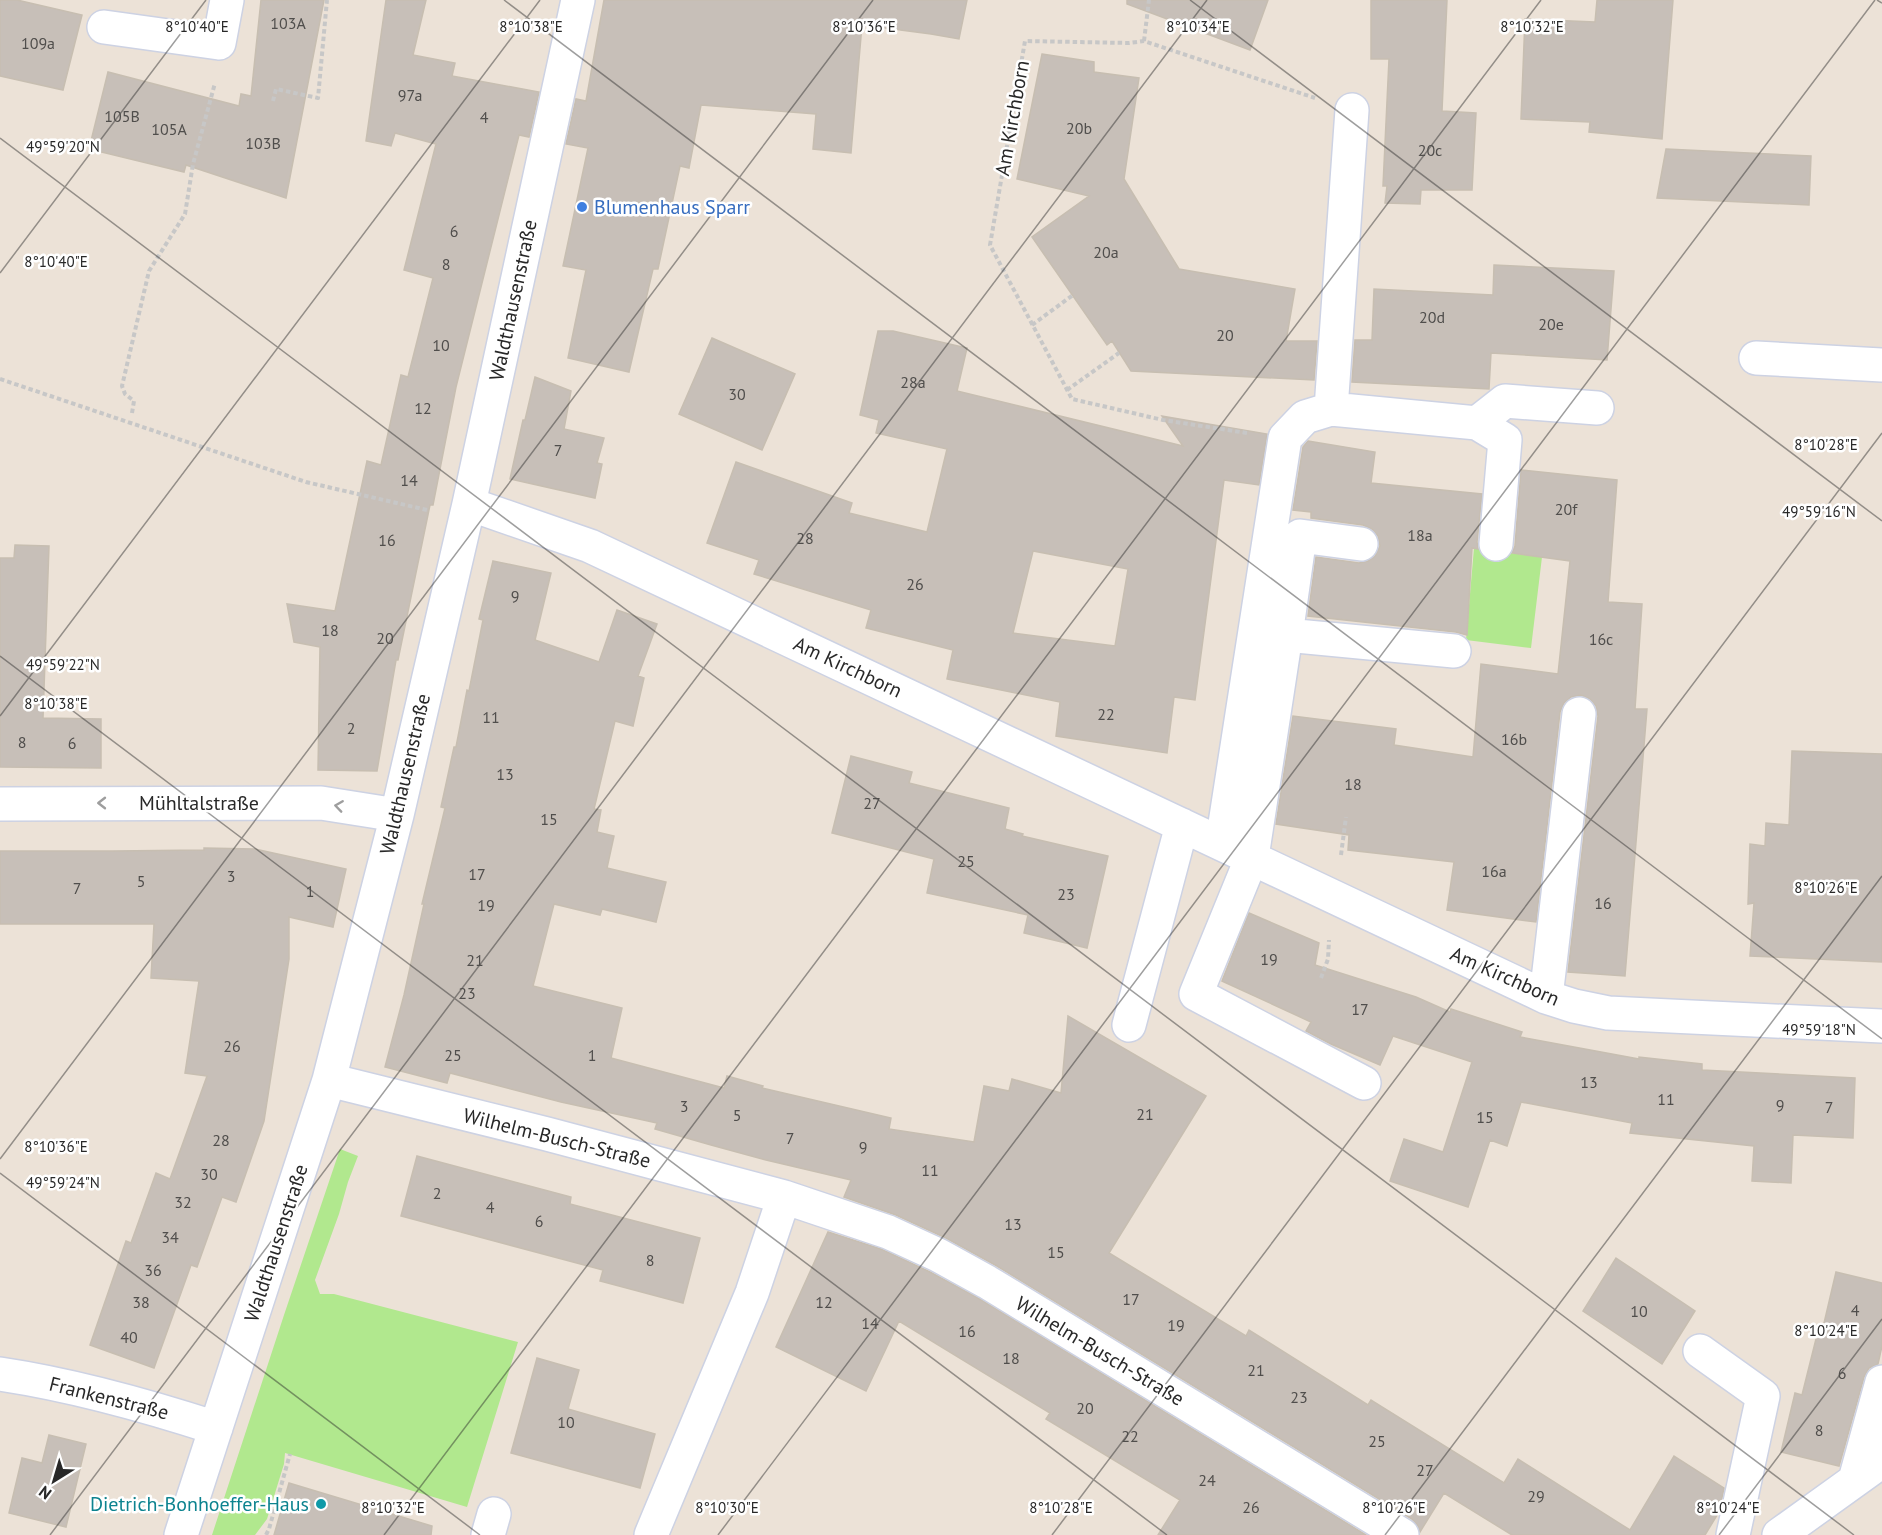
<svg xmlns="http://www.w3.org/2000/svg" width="1882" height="1535" font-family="'PT Sans',sans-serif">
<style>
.green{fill:#b1e88e}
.building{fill:#c7bfb8;stroke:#c7beb1;stroke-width:1.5;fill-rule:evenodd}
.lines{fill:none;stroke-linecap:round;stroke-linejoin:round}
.minor-casing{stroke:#cdd2e3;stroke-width:36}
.path{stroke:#c7c7c7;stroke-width:4;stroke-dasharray:4.5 3;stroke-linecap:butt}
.minor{stroke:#fff;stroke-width:33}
.oneway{stroke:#9e9e9e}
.ticks{fill:none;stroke:#282828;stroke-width:1.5;stroke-opacity:0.45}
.shop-dot{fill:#3f7fe0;stroke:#fff;stroke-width:2}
.culture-dot{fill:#0f9aa8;stroke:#fff;stroke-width:2}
.labels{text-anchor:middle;stroke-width:5;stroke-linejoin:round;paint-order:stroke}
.number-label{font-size:16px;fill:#504e4c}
.street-label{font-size:20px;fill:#282828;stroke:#fff}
.shop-label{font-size:20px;fill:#366cbe;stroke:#fff;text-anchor:start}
.culture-label{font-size:20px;fill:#0d838f;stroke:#fff;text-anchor:end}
.ticks-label{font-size:15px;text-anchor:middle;fill:#282828;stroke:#fff;stroke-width:5;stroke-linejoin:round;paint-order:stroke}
</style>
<rect width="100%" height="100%" fill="#ece2d7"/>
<!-- green -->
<path class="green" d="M 1474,548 L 1542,557 L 1531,648 L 1466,640 Z
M 340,1149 L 358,1156 L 348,1182 L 339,1214 L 315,1280 L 320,1294 L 334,1294 L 518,1342 L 467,1507 L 285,1453 L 284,1464 L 267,1519 L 255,1535 L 212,1535 L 284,1315 Z"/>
<!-- building -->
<path class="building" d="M 0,0 L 17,0 L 82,15 L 63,90 L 0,76 Z
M 261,0 L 324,0 L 286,198 L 186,165 L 184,172 L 89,149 L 108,72 L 239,106 L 241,94 L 251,96 Z
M 386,0 L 426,0 L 413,55 L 455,63 L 452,76 L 539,92 L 529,137 L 519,135 L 456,387 L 433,505 L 430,505 L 398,660 L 396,660 L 377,771 L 318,770 L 320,647 L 294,642 L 287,604 L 335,611 L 367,461 L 381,465 L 401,375 L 408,377 L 433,278 L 404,270 L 436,144 L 395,133 L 391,146 L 366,141 Z
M 604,0 L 967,0 L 959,39 L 931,34 L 862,25 L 851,153 L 813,149 L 816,114 L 701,105 L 689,168 L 680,166 L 658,269 L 653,269 L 629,372 L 568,358 L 586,270 L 563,266 L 588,148 L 566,144 L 576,99 L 586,101 Z
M 1127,0 L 1268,0 L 1250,50 L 1127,4 Z
M 1371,0 L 1447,0 L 1442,111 L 1476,113 L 1472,190 L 1421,190 L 1420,204 L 1385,203 L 1387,186 L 1383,186 L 1389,59 L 1371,59 Z
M 1597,0 L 1673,0 L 1662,139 L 1589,132 L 1590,122 L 1521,119 L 1525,19 L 1595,22 Z
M 1042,54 L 1094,62 L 1094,72 L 1139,78 L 1124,179 L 1179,269 L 1295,289 L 1286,341 L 1317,341 L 1314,380 L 1131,371 L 1112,341 L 1107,345 L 1032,237 L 1089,196 L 1017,179 Z
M 1666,149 L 1811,156 L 1809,205 L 1657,198 Z
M 1494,265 L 1614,271 L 1607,360 L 1491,353 L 1489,389 L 1352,382 L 1355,340 L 1372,340 L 1374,289 L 1493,295 Z
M 878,331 L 893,331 L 967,348 L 957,391 L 1183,446 L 1162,416 L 1267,434 L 1259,485 L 1224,480 L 1195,700 L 1174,697 L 1167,753 L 1056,736 L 1060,702 L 947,679 L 953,650 L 866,628 L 871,610 L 754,574 L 759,560 L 707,543 L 736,462 L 852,503 L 849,513 L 927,532 L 947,449 L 876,433 L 879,420 L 860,415 ZM 1033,551 L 1128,569 L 1115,646 L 1013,633 Z
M 712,338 L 795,374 L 762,450 L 679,414 Z
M 535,377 L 571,391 L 564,429 L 604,438 L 597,463 L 602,464 L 595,498 L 510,479 L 523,420 L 525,420 Z
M 1308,441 L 1375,452 L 1371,483 L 1482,494 L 1477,542 L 1478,549 L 1472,548 L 1467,635 L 1456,632 L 1308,616 L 1316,557 L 1359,563 L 1368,561 L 1375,556 L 1380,546 L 1378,536 L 1372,529 L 1363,525 L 1311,518 L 1311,512 L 1293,510 L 1303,447 Z
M 1521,470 L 1617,480 L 1608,602 L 1642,604 L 1635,709 L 1647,709 L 1625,976 L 1568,972 L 1598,716 L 1596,706 L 1590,699 L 1581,695 L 1571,697 L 1564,703 L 1560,712 L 1536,922 L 1447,910 L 1454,862 L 1348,850 L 1349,835 L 1276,824 L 1293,716 L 1396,729 L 1394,745 L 1473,757 L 1481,664 L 1558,674 L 1570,561 L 1512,553 L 1515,546 Z
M 15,545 L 49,546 L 43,718 L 101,719 L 101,768 L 0,767 L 0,558 L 14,558 Z
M 493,561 L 551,573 L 535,640 L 599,662 L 617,610 L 657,624 L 638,676 L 644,678 L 633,726 L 615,721 L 594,809 L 601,810 L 597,832 L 614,836 L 607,868 L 666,882 L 656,922 L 602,909 L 600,915 L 554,904 L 533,986 L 622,1008 L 611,1058 L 724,1088 L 727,1076 L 763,1086 L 762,1088 L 891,1118 L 889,1129 L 974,1142 L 984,1086 L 1009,1091 L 1012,1079 L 1061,1093 L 1068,1016 L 1206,1096 L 1109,1253 L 1246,1336 L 1249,1330 L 1368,1405 L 1371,1400 L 1504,1483 L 1518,1459 L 1630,1530 L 1674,1456 L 1724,1488 L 1719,1512 L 1705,1535 L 1512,1535 L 1444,1493 L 1420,1532 L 1418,1526 L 1412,1519 L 997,1266 L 946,1238 L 896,1215 L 844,1197 L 851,1180 L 766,1160 L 711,1145 L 655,1129 L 657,1123 L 561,1102 L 450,1073 L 447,1083 L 385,1067 L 404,995 L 424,904 L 422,904 L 445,808 L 441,807 L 454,747 L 456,747 L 467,690 L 469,691 L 483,620 L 479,619 Z
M 1792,751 L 1882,754 L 1882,962 L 1750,956 L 1754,903 L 1748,904 L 1750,844 L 1765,846 L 1766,823 L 1789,825 Z
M 851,756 L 912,772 L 909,783 L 1009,808 L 1005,829 L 1023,834 L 1022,836 L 1108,856 L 1087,948 L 1024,933 L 1028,915 L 927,893 L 934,859 L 832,833 Z
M 204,848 L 255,849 L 346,869 L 333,927 L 289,917 L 289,959 L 264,1121 L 236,1202 L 222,1197 L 197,1267 L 191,1265 L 154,1368 L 90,1345 L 126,1241 L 131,1243 L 156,1173 L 170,1179 L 207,1076 L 185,1073 L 199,981 L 151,978 L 154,924 L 0,924 L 0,851 L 113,851 L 204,850 Z
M 1249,913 L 1319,943 L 1315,965 L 1416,997 L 1450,1012 L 1451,1009 L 1522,1032 L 1520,1037 L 1639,1059 L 1639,1057 L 1702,1064 L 1702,1070 L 1855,1078 L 1853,1138 L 1793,1135 L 1791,1183 L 1752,1181 L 1754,1146 L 1630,1133 L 1632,1123 L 1521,1102 L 1507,1146 L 1490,1140 L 1468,1207 L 1390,1181 L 1404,1139 L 1443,1152 L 1472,1062 L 1393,1036 L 1380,1065 L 1331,1044 L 1306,1031 L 1311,1022 L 1222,981 Z
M 417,1156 L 571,1197 L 570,1204 L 700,1238 L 683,1303 L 600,1281 L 603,1270 L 401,1216 Z
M 828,1232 L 881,1249 L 930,1272 L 978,1298 L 1366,1535 L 1158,1535 L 1180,1500 L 1046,1419 L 1050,1413 L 899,1321 L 866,1391 L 776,1347 Z
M 1616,1258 L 1695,1311 L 1662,1364 L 1583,1311 Z
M 1836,1272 L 1882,1283 L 1882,1346 L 1878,1364 L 1869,1368 L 1864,1377 L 1839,1466 L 1781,1452 L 1795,1393 L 1802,1395 L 1817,1335 L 1821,1336 Z
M 537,1358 L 579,1370 L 568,1409 L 655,1434 L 640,1488 L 511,1453 Z
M 49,1435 L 86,1444 L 66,1527 L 9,1513 L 22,1458 L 42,1463 Z
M 289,1483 L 432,1526 L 431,1535 L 274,1535 Z"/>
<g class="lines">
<defs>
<path id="minor" d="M 104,27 L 219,43 L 227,0
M 1756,358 L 1882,365
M 1331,409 L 1477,423 L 1505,401 L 1597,408
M 1477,423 L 1505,440 L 1496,544
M 469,504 L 590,546 L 1546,997 L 1574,1006 L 1608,1013 L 1882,1026
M 1286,635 L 1300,536 L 1361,544
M 0,804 L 321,803 L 397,815
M 1222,843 L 1285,438 L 1305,417 L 1331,409 L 1352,110
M 1546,997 L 1579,714
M 1129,1025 L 1182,825
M 329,1080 L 547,1134 L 784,1197 L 888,1232 L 938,1255 L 987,1282 L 1402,1535
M 1364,1083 L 1196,994 L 1252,857 L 1286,635 L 1454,651
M 1700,1351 L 1763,1396 L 1733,1535
M 0,1374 C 74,1385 145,1405 216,1428
M 1855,1480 L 1882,1382
M 181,1535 L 329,1080 L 397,815 L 469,504 L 578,0
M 488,1535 L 494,1514
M 651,1535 L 752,1293 L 784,1197
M 1779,1535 L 1882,1461"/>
</defs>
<!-- minor casing -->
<use href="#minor" class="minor-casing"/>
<!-- path -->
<path class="path" d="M 1144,41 L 1149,0
M 273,101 L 276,89 L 318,98 L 327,0
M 1032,325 L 1073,295
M 0,379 L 306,482 L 427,510
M 1067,390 L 1119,353
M 132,413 L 134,401 L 125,394 L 122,386 L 149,271 L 185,214 L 193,164 L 215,83
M 1247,433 L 1163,420 L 1072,399 L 990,245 L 1025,41 L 1129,43 L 1144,41 L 1315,98
M 1341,855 L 1346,817
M 1321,978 L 1328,959 L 1329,940
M 266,1535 L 269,1529 L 290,1454"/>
<!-- minor -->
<use href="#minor" class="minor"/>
</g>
<!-- one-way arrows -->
<defs><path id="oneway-chevron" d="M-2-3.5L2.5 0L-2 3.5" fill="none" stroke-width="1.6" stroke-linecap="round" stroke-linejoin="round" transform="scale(1.5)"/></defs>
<g class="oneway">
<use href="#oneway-chevron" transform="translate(102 803) rotate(-180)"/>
<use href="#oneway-chevron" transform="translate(339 806) rotate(-172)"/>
</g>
<!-- ticks -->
<path class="ticks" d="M 504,0 L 1882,1039M 1190,0 L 1882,521M 1877,0 L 1882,3M 0,138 L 1854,1535M 0,273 L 206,0M 0,656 L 1167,1535M 0,716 L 540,0M 0,1159 L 873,0M 0,1173 L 480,1535M 50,1535 L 1207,0M 384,1535 L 1541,0M 718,1535 L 1875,0M 1052,1535 L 1882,433M 1385,1535 L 1882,876M 1719,1535 L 1882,1319"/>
<!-- markers -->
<circle class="shop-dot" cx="582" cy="207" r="6"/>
<circle class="culture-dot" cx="321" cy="1504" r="6"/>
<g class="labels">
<!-- number labels -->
<g class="number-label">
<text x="288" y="29">103A</text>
<text x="38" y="49">109a</text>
<text x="410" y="101">97a</text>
<text x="122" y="122">105B</text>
<text x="484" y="123">4</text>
<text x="1079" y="134">20b</text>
<text x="169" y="135">105A</text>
<text x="263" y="149">103B</text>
<text x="1430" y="156">20c</text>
<text x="454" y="237">6</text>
<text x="1106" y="258">20a</text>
<text x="446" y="270">8</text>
<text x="1432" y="323">20d</text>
<text x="1551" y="330">20e</text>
<text x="1225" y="341">20</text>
<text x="441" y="351">10</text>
<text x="913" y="388">28a</text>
<text x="737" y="400">30</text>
<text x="423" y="414">12</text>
<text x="558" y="456">7</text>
<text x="409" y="486">14</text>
<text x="1566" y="515">20f</text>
<text x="1420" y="541">18a</text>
<text x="805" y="544">28</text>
<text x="387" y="546">16</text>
<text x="915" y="590">26</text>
<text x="515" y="602">9</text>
<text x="330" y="636">18</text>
<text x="385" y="644">20</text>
<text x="1601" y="645">16c</text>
<text x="1106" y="720">22</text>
<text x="491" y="723">11</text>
<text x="351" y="734">2</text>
<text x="1514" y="745">16b</text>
<text x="22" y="748">8</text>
<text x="72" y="749">6</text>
<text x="505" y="780">13</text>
<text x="1353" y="790">18</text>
<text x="872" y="809">27</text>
<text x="549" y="825">15</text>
<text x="966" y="867">25</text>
<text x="1494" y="877">16a</text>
<text x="477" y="880">17</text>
<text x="231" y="882">3</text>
<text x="141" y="887">5</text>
<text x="77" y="894">7</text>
<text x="310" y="897">1</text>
<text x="1066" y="900">23</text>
<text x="1603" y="909">16</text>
<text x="486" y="911">19</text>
<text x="1269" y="965">19</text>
<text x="475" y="966">21</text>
<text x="467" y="999">23</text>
<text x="1360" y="1015">17</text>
<text x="232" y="1052">26</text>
<text x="453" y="1061">25</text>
<text x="592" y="1061">1</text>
<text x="1589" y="1088">13</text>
<text x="1666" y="1105">11</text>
<text x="1780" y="1111">9</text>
<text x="684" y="1112">3</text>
<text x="1829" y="1113">7</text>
<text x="1145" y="1120">21</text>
<text x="737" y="1121">5</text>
<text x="1485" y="1123">15</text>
<text x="790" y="1144">7</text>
<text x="221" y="1146">28</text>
<text x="863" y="1153">9</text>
<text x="930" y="1176">11</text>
<text x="209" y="1180">30</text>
<text x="437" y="1199">2</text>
<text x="183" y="1208">32</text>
<text x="490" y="1213">4</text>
<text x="539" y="1227">6</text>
<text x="1013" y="1230">13</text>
<text x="170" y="1243">34</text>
<text x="1056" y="1258">15</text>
<text x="650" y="1266">8</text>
<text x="153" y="1276">36</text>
<text x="1131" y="1305">17</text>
<text x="141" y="1308">38</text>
<text x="824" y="1308">12</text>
<text x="1855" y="1316">4</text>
<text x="1639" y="1317">10</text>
<text x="870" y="1329">14</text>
<text x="1176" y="1331">19</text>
<text x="967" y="1337">16</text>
<text x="129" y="1343">40</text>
<text x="1011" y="1364">18</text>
<text x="1256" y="1376">21</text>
<text x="1842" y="1379">6</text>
<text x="1299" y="1403">23</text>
<text x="1085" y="1414">20</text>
<text x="566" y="1428">10</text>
<text x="1819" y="1436">8</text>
<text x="1130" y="1442">22</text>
<text x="1377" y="1447">25</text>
<text x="1425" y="1476">27</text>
<text x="1207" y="1486">24</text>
<text x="1536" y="1502">29</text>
<text x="1251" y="1513">26</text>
</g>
<!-- street labels -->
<g class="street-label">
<text transform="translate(1012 118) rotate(-80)" y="7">Am Kirchborn</text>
<text transform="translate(513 300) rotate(-78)" y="7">Waldthausenstraße</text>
<text transform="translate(848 667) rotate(25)" y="7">Am Kirchborn</text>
<text transform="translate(405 774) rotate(-77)" y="7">Waldthausenstraße</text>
<text x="199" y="810">Mühltalstraße</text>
<text transform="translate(1505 976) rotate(24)" y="7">Am Kirchborn</text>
<text transform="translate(557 1138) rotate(14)" y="7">Wilhelm-Busch-Straße</text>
<text transform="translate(276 1243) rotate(-72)" y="7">Waldthausenstraße</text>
<text transform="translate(1100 1351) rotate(31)" y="7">Wilhelm-Busch-Straße</text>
<text transform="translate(109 1398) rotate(14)" y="7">Frankenstraße</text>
</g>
<!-- shop labels -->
<g class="shop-label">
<text x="594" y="214">Blumenhaus Sparr</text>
</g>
<!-- culture labels -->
<g class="culture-label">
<text x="309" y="1511">Dietrich-Bonhoeffer-Haus</text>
</g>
</g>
<g class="ticks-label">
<text x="197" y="32">8°10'40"E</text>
<text x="531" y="32">8°10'38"E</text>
<text x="864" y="32">8°10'36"E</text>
<text x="1198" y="32">8°10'34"E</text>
<text x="1532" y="32">8°10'32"E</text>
<text x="63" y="152">49°59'20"N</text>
<text x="56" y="267">8°10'40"E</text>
<text x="1826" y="450">8°10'28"E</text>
<text x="1819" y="517">49°59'16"N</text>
<text x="63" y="670">49°59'22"N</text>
<text x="56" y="709">8°10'38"E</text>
<text x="1826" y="893">8°10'26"E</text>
<text x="1819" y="1035">49°59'18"N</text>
<text x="56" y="1152">8°10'36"E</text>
<text x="63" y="1188">49°59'24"N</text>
<text x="1826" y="1336">8°10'24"E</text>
<text x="393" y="1513">8°10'32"E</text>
<text x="727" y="1513">8°10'30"E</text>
<text x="1061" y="1513">8°10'28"E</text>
<text x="1394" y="1513">8°10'26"E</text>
<text x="1728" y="1513">8°10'24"E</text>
</g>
<!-- north arrow -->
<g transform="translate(54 1481) rotate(217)" stroke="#ffffff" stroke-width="4.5" paint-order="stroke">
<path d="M0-4.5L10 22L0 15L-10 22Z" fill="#282828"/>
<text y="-9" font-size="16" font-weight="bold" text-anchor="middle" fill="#282828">N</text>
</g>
</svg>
